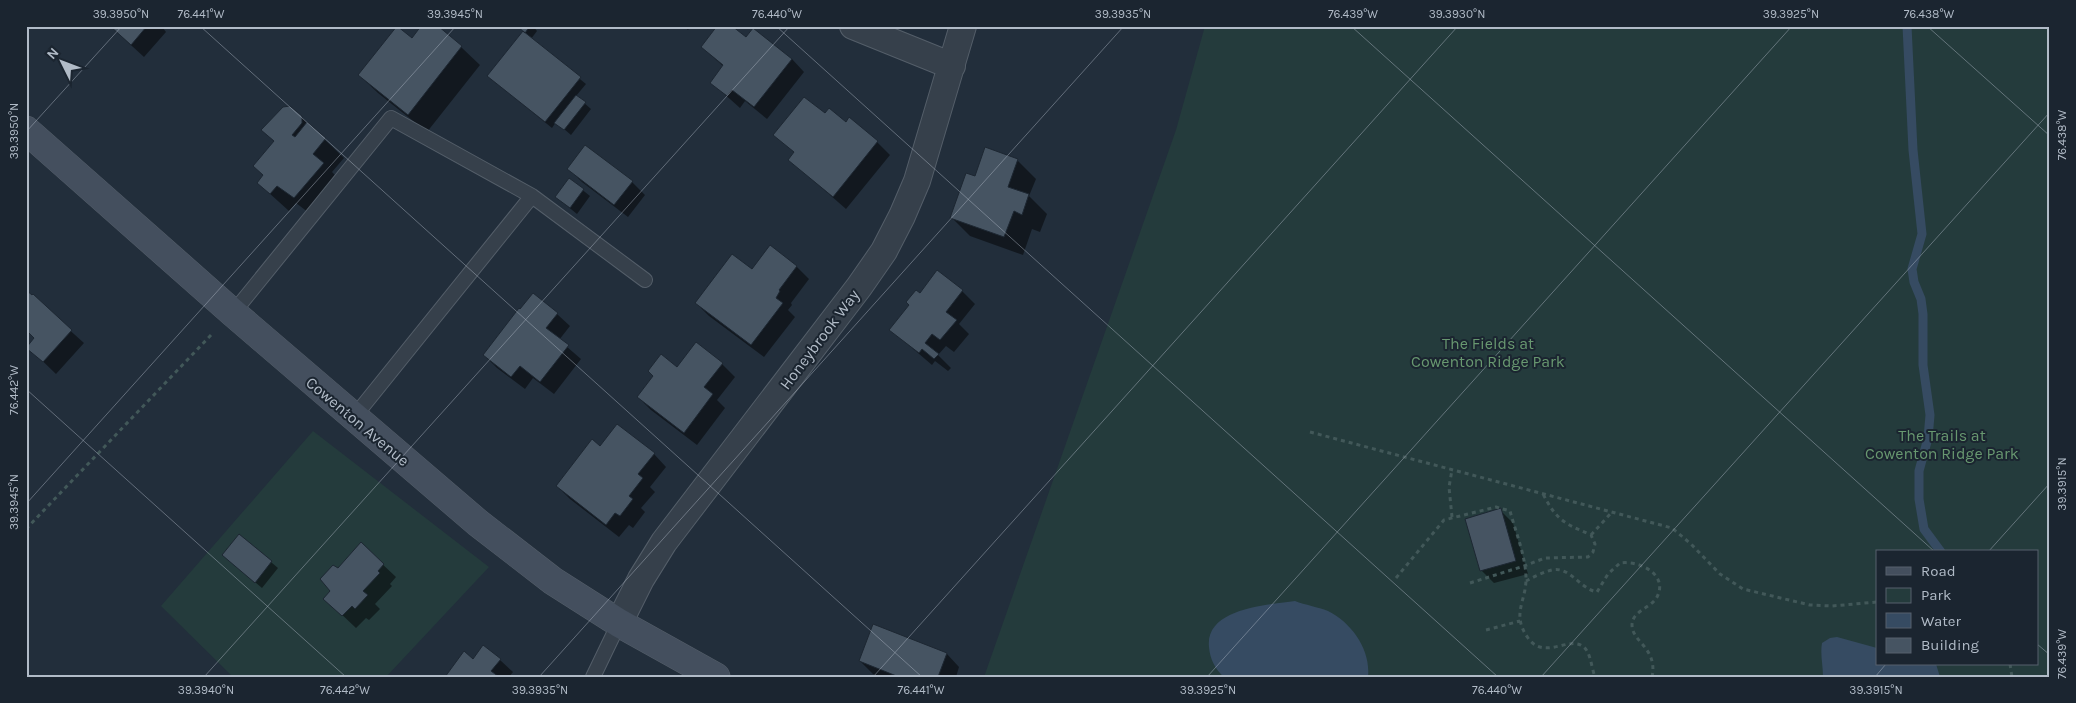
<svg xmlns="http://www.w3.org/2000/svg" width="2076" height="703" font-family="Karla,sans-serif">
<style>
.green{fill:#243b3c;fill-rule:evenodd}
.water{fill:#364b62}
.shadow{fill:#0007}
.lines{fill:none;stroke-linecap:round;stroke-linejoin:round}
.stream{stroke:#364b62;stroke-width:9}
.building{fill:#465462;stroke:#1d2732}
.lane-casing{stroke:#545e69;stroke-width:16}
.street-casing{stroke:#545e69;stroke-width:28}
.secondary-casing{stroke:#545e69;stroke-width:29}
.path{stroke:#425859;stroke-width:3;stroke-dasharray:4 4;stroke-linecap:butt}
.lane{stroke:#36404b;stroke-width:14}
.street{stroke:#36404b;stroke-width:26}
.secondary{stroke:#444f5e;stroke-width:28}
.ticks{fill:none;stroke:#b1bbc7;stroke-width:1;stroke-opacity:0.45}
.labels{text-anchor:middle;stroke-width:4;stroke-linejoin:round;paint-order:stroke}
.street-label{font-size:16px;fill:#b1bbc7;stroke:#1b2530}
.park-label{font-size:16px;fill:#689870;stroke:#1b2530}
.neatline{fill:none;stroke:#b1bbc7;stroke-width:2}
.ticks-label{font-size:12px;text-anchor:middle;fill:#b1bbc7}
</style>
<rect width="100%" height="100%" fill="#222e3b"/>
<!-- green -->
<path class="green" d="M 1205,26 L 2050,26 L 2050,677 L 984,677 L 1176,130 ZM 1877,552 L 2037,552 L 2037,664 L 1877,664 Z
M 313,431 L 489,567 L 386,677 L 233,677 L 161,606 Z"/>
<!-- water -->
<path class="water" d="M 1295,601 C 1305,605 1318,607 1328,611 C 1352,623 1371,650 1368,677 L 1224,677 C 1215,669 1210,659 1209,647 C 1205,608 1268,605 1295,601 Z
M 1837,637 L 1877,648 L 1877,664 L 1936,664 L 1940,677 L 1823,677 C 1823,665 1820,654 1822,643 L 1830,638 Z"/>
<!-- shadow -->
<path class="shadow" d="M 110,26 L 165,26 L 163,28 L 166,32 L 144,57 Z
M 436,26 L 461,47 L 480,65 L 427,132 L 378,93 L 359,75 Z
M 517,26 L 533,26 L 537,31 L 531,39 L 586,84 L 576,96 L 591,109 L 571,135 L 556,122 L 552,128 L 495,82 L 525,32 Z
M 683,26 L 691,26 L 688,30 Z
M 746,39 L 792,59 L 804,72 L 767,119 L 745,101 L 740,108 L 712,83 L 724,67 L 702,47 Z
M 825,115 L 846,123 L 877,142 L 890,155 L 846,209 L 790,160 L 795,153 L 775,135 Z
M 301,117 L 344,158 L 332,172 L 342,182 L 313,216 L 296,203 L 289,211 L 258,183 L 264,176 L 275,142 L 262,130 Z
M 1017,160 L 1036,179 L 1029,196 L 1047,214 L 1040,232 L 1032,229 L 1023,255 L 970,236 L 952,218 L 976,177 Z
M 569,169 L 632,182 L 645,195 L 628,217 L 582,182 Z
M 570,180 L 590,196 L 577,214 L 556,197 Z
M 796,266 L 809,279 L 791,303 L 792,305 L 788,310 L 795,317 L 764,357 L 709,316 L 696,303 L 752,271 Z
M 26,291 L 84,343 L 56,374 L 28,347 L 36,338 L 28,331 L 26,333 Z
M 962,291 L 975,304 L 959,324 L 969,334 L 954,352 L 946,346 L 938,355 L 951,368 L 948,371 L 935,361 L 932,365 L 891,330 Z
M 557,314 L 570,326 L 559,340 L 581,359 L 554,394 L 533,378 L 525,389 L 497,368 L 484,355 Z
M 696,344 L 722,364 L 735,377 L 717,400 L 725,408 L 697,445 L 651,410 L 638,397 L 678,368 Z
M 601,447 L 654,454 L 666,467 L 650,487 L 655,492 L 641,508 L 645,512 L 633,528 L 629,525 L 619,537 L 570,499 L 557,486 Z
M 1500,510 L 1513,523 L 1528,574 L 1494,583 L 1481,570 Z
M 240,536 L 278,568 L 262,588 L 230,561 Z
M 361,544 L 396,577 L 390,584 L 392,586 L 375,604 L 380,609 L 369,620 L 366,618 L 356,628 L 338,611 L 332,591 L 338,570 Z
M 874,626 L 947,654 L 959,667 L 956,677 L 881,677 L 873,674 L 860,661 Z
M 500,660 L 513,672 L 509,677 L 446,677 Z"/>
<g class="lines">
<!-- stream -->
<path class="stream" d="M 1907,26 L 1913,150 L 1922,234 L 1912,269 L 1914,282 L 1921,299 L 1923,314 L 1923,365 L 1930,415 L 1928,438 L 1919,471 L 1919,499 L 1924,529 L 1941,552"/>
</g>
<!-- building -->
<path class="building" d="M 110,26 L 147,26 L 131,45 Z
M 397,26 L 412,38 L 421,26 L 438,26 L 462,46 L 408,115 L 358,75 Z
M 517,26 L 530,26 L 525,33 Z
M 717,26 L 732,26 L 746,37 L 753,28 L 792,59 L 754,107 L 732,90 L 727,96 L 710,83 L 723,65 L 701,47 Z
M 523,31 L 581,77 L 545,122 L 487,76 Z
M 576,95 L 586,102 L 564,130 L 554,123 Z
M 804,97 L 825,113 L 829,108 L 846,122 L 849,117 L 878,141 L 833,197 L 788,160 L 794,152 L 773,135 Z
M 290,106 L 302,116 L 302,123 L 292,135 L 295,137 L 307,122 L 326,138 L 313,154 L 324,163 L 294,198 L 277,186 L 270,194 L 257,183 L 263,175 L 253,166 L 274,141 L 261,130 L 283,107 Z
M 585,145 L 633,181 L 614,205 L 567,169 Z
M 985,147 L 1018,159 L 1008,187 L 1029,194 L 1022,215 L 1014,211 L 1004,237 L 950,218 L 966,173 L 975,176 Z
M 569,178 L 584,189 L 570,208 L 555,197 Z
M 770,245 L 797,266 L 779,290 L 780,291 L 776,298 L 783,303 L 751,345 L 695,303 L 732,254 L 752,269 Z
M 937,270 L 963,290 L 946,312 L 957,320 L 940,340 L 932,334 L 925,343 L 939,354 L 934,359 L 922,349 L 919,353 L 889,330 L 909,305 L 906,302 L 916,290 L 920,293 Z
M 26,290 L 32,295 L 33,294 L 72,330 L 43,362 L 26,348 L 34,338 L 26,330 Z
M 533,293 L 558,313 L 546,328 L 569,345 L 540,382 L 520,366 L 511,377 L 483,355 L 519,308 L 520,309 Z
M 696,342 L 723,363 L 704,387 L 713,394 L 684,433 L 637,397 L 653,376 L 648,371 L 661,354 L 677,367 Z
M 617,424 L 655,453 L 638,474 L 643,478 L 629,496 L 633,499 L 620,516 L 615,513 L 606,525 L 556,486 L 592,439 L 600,446 Z
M 1501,508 L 1516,561 L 1480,571 L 1465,519 Z
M 239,534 L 272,561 L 255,583 L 222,555 Z
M 361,542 L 384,564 L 378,571 L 380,573 L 363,591 L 368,595 L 355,609 L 352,606 L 342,616 L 323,599 L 330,591 L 320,579 L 333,565 L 338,568 Z
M 873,624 L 947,653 L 938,677 L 899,677 L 859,661 Z
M 483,645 L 501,659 L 491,671 L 499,677 L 445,677 L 464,651 L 473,659 Z"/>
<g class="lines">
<defs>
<path id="lane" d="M 233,313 L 391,118 L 532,196 L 645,280
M 354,417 L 532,196
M 593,677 L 619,623"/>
<path id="street" d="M 853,26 L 952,66
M 619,623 L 641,579 L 664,542 L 859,287 L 884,251 L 902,216 L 917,181 L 963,26"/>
<path id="secondary" d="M 26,130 L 233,313 L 478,523 L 553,581 L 619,623 L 716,677"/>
</defs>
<!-- lane casing -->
<use href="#lane" class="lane-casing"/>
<!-- street casing -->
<use href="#street" class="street-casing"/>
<!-- secondary casing -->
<use href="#secondary" class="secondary-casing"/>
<!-- path -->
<path class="path" d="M 1310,432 L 1672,528 L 1691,544 L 1720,574 L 1743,589 L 1810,605 L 1832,606 L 1877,602
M 1452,517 L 1449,487 L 1452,470
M 26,529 L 212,334
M 1591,535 L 1612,512
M 1396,578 L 1444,520 L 1496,507 L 1510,511 C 1516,533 1526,557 1526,579 C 1526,602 1511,614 1528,638 C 1546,663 1574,630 1587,651 C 1591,658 1592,669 1595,677
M 1526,581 C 1534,577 1543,572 1552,570 C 1570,566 1580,589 1597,592 L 1608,574 L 1620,563 C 1638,560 1669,574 1657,597 C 1651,608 1632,611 1632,625 C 1632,642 1658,648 1652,677
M 1470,583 L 1524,566 L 1545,558 L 1588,557 L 1593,552 L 1595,544 L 1591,535 C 1564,523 1557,521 1543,494
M 1486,630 L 1520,621
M 2010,664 L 2012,677"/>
<!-- lane -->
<use href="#lane" class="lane"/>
<!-- street -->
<use href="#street" class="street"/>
<!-- secondary -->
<use href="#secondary" class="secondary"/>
</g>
<!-- ticks -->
<path class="ticks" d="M 200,26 L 922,677M 776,26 L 1498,677M 1351,26 L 1935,552M 1927,26 L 2050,136M 26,132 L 122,26M 26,389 L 346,677M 26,504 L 456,26M 1988,552 L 2050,483M 2037,644 L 2050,655M 204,677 L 790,26M 539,677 L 1124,26M 873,677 L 1458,26M 1207,677 L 1792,26M 1541,677 L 2050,112M 1875,677 L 1886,664"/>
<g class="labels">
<!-- street labels -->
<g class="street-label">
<text transform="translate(819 339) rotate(-53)" y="6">Honeybrook Way</text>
<text transform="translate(358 421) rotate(40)" y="6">Cowenton Avenue</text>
</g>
<!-- park labels -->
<g class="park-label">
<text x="1488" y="349">The Fields at<tspan x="1488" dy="18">Cowenton Ridge Park</tspan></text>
<text x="1942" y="441">The Trails at<tspan x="1942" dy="18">Cowenton Ridge Park</tspan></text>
</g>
</g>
<!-- border -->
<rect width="2076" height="703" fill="none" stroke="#1b2530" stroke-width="55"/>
<!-- legend -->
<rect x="1876" y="550" width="162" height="115" fill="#1b2530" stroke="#57616c"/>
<rect x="1886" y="567" width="25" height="8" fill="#444f5e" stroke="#57616c"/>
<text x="1921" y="576" font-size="15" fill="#b1bbc7">Road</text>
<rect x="1886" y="588" width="25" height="15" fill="#243b3c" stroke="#57616c"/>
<text x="1921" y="600" font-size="15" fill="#b1bbc7">Park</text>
<rect x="1886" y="613" width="25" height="15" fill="#364b62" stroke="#57616c"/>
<text x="1921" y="626" font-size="15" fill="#b1bbc7">Water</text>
<rect x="1886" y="638" width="25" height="15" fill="#465462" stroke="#57616c"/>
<text x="1921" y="650" font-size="15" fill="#b1bbc7">Building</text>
<!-- north arrow -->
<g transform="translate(62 62) rotate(312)" stroke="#1b2530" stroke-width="4" paint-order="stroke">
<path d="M0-4L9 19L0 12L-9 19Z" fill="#b1bbc7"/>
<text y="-8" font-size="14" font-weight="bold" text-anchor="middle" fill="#b1bbc7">N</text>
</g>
<rect x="28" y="28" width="2020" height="648" class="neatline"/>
<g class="ticks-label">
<text x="121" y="18">39.3950°N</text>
<text x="201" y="18">76.441°W</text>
<text x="455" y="18">39.3945°N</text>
<text x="777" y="18">76.440°W</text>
<text x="1123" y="18">39.3935°N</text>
<text x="1353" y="18">76.439°W</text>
<text x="1457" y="18">39.3930°N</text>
<text x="1791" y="18">39.3925°N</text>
<text x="1929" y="18">76.438°W</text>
<text transform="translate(14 131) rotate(-90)" y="4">39.3950°N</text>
<text transform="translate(2062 135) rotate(-90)" y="4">76.438°W</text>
<text transform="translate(14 390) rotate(-90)" y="4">76.442°W</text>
<text transform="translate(2062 484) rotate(-90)" y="4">39.3915°N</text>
<text transform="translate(14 502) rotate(-90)" y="4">39.3945°N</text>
<text transform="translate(2062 654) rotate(-90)" y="4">76.439°W</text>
<text x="206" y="694">39.3940°N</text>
<text x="345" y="694">76.442°W</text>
<text x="540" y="694">39.3935°N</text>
<text x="921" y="694">76.441°W</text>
<text x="1208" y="694">39.3925°N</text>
<text x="1497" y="694">76.440°W</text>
<text x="1876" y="694">39.3915°N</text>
</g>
</svg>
